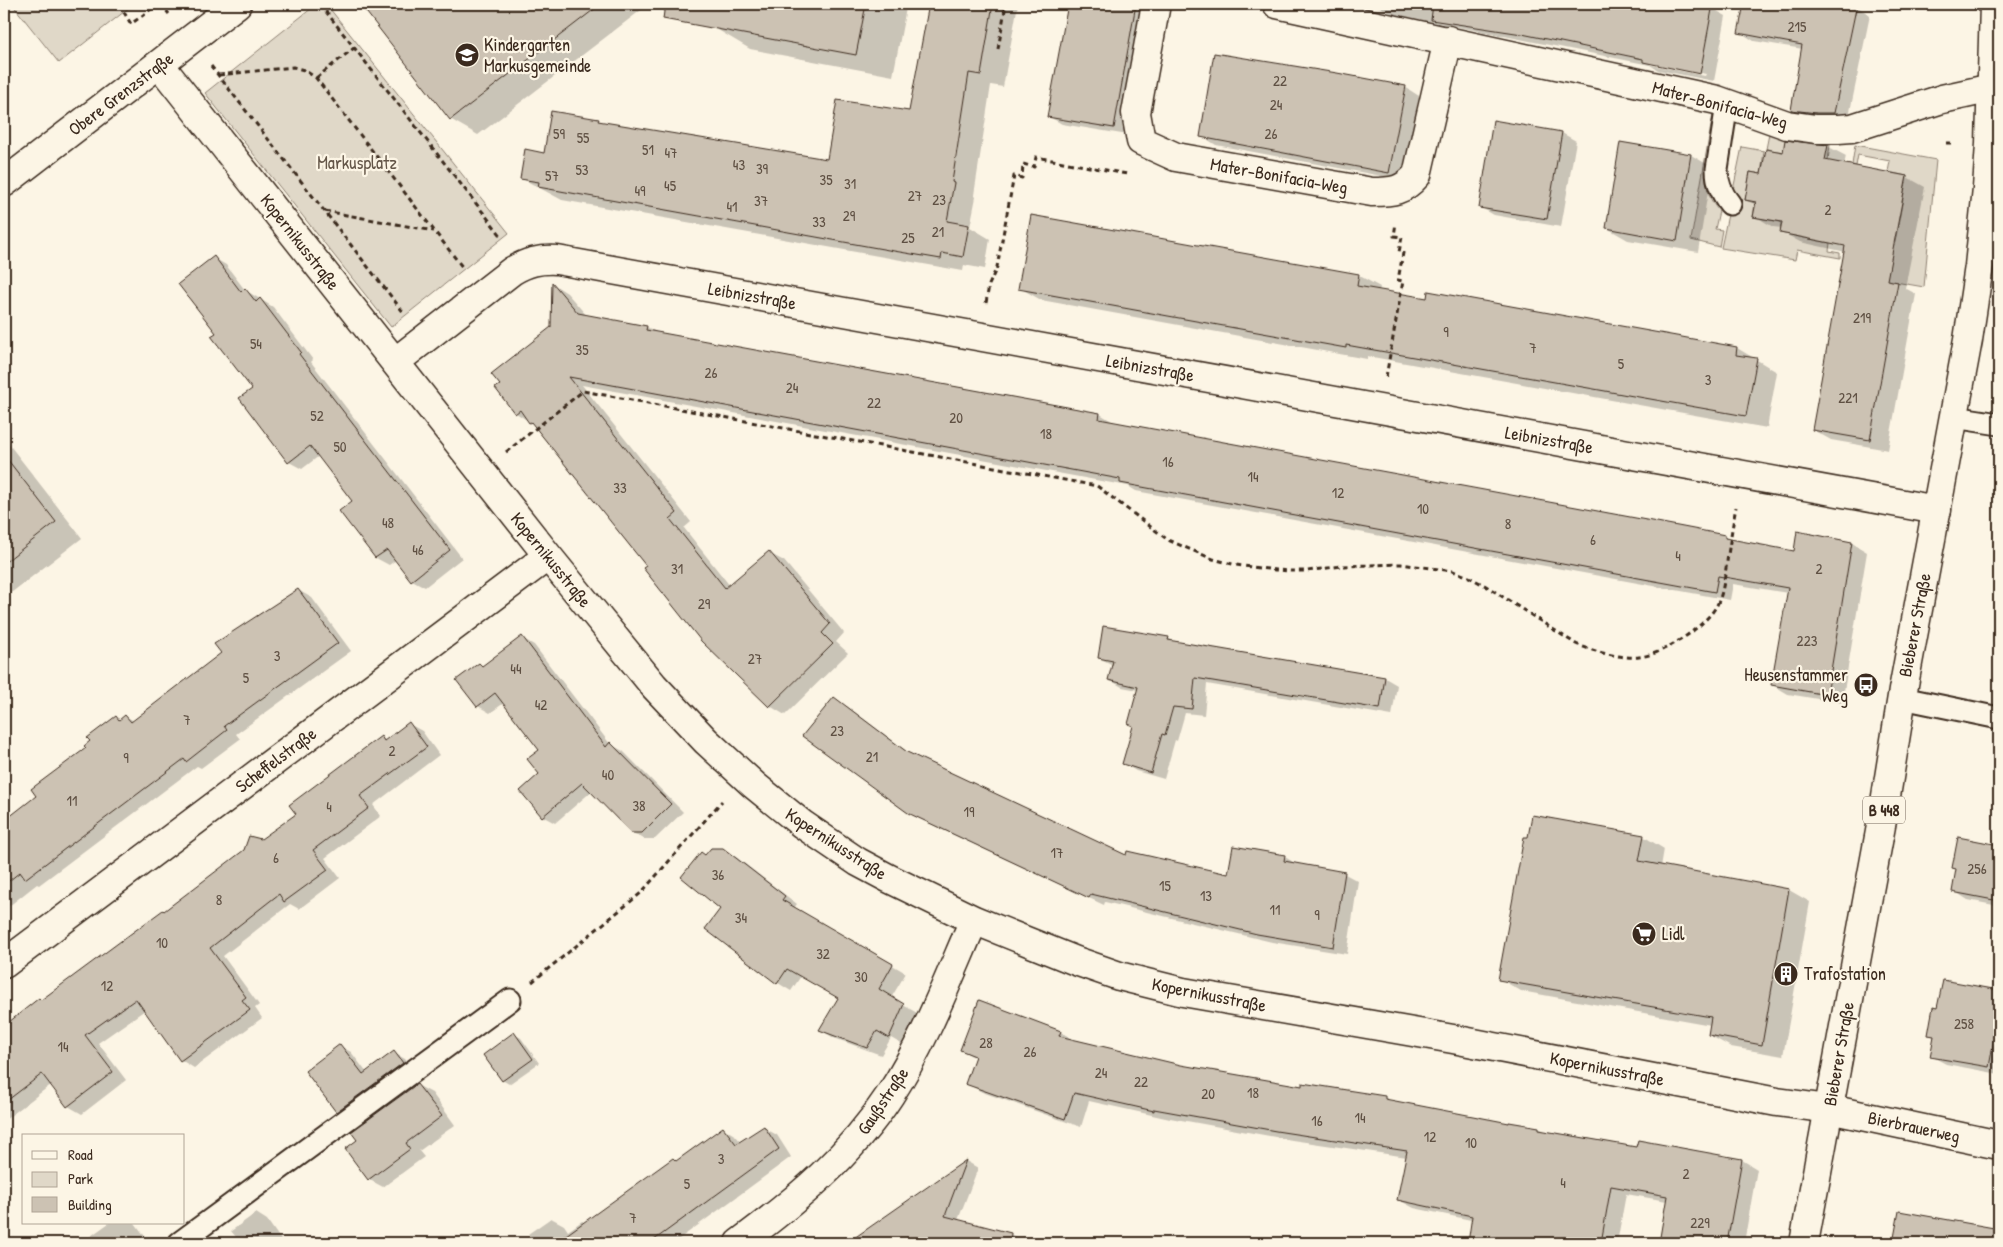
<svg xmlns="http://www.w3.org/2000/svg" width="2003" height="1247" font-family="'Patrick Hand',sans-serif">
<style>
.green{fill:#e0d8c8;stroke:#8e8173}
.shadow{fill:#0003;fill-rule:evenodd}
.building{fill:#ccc2b3;stroke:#3b2a1e}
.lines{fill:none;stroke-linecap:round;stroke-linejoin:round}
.lane-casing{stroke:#3b2a1e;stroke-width:25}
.street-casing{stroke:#3b2a1e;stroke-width:31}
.primary-casing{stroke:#3b2a1e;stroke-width:31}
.path{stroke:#3b2a1e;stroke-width:3;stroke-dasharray:5 4;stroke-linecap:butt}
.lane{stroke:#fcf5e5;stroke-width:21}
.street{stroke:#fcf5e5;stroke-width:28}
.primary{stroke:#fcf5e5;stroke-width:28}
.labels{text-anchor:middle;stroke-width:4.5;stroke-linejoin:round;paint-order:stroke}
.number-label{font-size:15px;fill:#5f5043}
.shield{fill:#fcf5e5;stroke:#75675a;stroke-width:1}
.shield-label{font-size:16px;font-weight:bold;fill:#3b2a1e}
.poi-label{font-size:18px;fill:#3b2a1e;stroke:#fcf5e5;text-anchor:start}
.street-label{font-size:18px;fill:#3b2a1e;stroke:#fcf5e5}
.park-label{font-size:18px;fill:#645648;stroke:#fcf5e5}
</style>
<rect width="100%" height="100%" fill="#fcf5e5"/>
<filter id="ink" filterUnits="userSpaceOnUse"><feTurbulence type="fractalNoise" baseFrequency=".02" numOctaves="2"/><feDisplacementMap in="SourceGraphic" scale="10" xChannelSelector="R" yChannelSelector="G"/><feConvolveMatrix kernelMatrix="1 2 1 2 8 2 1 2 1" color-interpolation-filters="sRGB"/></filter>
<g filter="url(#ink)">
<!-- green -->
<path class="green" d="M 12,4 L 134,4 L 59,63 Z
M 317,4 L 326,4 L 509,233 L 391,327 L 205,93 Z
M 1713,114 L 1716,116 L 1706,174 C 1706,188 1709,200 1719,211 L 1715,229 L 1722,230 L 1719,247 L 1691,240 Z
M 1769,134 L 1800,142 L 1830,145 L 1828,160 L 1766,149 Z
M 1855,145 L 1936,160 L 1924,287 L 1878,279 L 1895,242 L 1907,176 L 1888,172 L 1890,161 L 1858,155 L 1856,166 L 1852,165 Z
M 1742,147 L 1764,151 L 1761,174 L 1750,172 L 1745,200 L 1755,203 L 1753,217 L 1781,222 L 1780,233 L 1830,243 L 1829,251 L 1840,253 L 1840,258 L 1797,250 L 1795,260 L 1721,248 Z"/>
<!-- shadow -->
<path class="shadow" d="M 384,4 L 468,4 L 473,10 L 480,4 L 649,4 L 478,135 L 450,119 L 370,14 Z
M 718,4 L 898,4 L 906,8 L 893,76 L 750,49 L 713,27 Z
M 930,4 L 1018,4 L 1003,87 L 991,85 L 974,195 L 976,197 L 970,227 L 990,239 L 985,269 L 964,265 L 963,271 L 562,200 L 521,178 L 545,155 L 598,120 L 603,123 L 828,161 L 910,113 Z
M 1069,4 L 1151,4 L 1128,135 L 1062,124 L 1048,116 Z
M 1361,4 L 1692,4 L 1712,8 L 1726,16 L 1714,81 L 1658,70 L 1650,65 L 1393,14 L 1380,7 ZM 1648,62 L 1706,74 L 1705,76 L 1651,65 Z
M 1745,4 L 1841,4 L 1856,6 L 1870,15 L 1848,121 L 1806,117 L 1792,109 L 1803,49 L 1754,41 L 1740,32 Z
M 1405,87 L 1419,96 L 1403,180 L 1216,145 L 1202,136 Z
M 1562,133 L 1576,141 L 1561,227 L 1494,215 L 1480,207 Z
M 1827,146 L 1846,156 L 1844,165 L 1907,177 L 1925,187 L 1905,288 L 1916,294 L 1888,450 L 1831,440 L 1813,430 L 1846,252 L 1800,242 L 1782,232 L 1782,228 L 1773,227 L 1755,216 L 1757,205 L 1746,199 L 1762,175 L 1784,154 Z
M 1691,155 L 1712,167 L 1698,252 L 1628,240 L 1607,228 Z
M 214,258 L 226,265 L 245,290 L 273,307 L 313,360 L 311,362 L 462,558 L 425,587 L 412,580 L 396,560 L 389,565 L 376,558 L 341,512 L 354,501 L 319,456 L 302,469 L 289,462 L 253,389 L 217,333 Z
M 1358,275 L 1380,287 L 1379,291 L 1737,348 L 1777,372 L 1767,428 L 1367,356 L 1367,359 L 1041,300 L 1020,288 Z
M 553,284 L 567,293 L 587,316 L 647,327 L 658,333 L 1100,414 L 1115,423 L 1725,536 L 1733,540 L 1795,552 L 1798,532 L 1852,543 L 1867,552 L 1842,703 L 1788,694 L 1773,685 L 1788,593 L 1733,584 L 1730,600 L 1136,491 L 1128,486 L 582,385 L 691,522 L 684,528 L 730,586 L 769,553 L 784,561 L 844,633 L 836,642 L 848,653 L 785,715 L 770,706 L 702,640 L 647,566 L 536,426 L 516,413 L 552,328 Z
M 4,438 L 82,538 L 7,596 L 4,594 Z
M 298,590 L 312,598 L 351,651 L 236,734 L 240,739 L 201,768 L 197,766 L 39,885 L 37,884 L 4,910 L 4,823 L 38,797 L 88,749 L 116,718 L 120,720 L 125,716 L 134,721 L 222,654 Z
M 522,638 L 534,645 L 610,744 L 623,751 L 683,812 L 655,839 L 644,839 L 631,832 L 592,791 L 555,823 L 542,816 L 541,750 L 504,703 L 490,713 L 478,706 L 480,664 L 484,667 Z
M 1168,638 L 1176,643 L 1385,678 L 1397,685 L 1392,716 L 1207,684 L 1204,715 L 1185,713 L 1177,741 L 1175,740 L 1164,779 L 1136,771 L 1124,764 L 1134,727 L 1138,690 L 1122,687 L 1110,680 L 1113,665 L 1099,658 Z
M 834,699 L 848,707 L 916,758 L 1126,857 L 1229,876 L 1285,857 L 1298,865 L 1345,874 L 1358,881 L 1347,954 L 1272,942 L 1105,902 L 1104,905 L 924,821 L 910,813 Z
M 409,724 L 422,731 L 439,755 L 373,805 L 381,816 L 325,858 L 340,878 L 299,909 L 290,904 L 223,956 L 259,1005 L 255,1008 L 262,1018 L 194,1068 L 181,1060 L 145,1010 L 98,1043 L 126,1080 L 82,1114 L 68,1106 L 52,1084 L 5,1120 L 4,1119 L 4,1033 L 298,815 L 381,737 L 386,741 Z
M 1643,836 L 1664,849 L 1661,867 L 1789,890 L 1810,902 L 1783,1056 L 1731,1047 L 1709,1035 L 1711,1025 L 1521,991 L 1500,979 Z
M 1959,838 L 1999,846 L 1999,906 L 1968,900 L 1954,891 L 1957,870 L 1954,868 Z
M 722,849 L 736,857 L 797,904 L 794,908 L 906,973 L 891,998 L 917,1013 L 903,1045 L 891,1038 L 881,1055 L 834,1038 L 821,1030 L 840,998 L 801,976 L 791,991 L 778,983 L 706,928 L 722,908 L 706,857 Z
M 1944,982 L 1999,991 L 1999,1074 L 1946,1064 L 1931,1056 L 1935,1038 L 1929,1034 L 1938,1009 Z
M 980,1002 L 1061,1032 L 1076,1041 L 1181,1066 L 1303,1088 L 1385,1098 L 1391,1101 L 1510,1125 L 1539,1128 L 1546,1132 L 1637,1149 L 1742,1160 L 1757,1169 L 1744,1243 L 1660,1243 L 1667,1201 L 1626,1194 L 1617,1243 L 1597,1243 L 1509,1228 L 1414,1208 L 1399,1200 L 1407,1157 L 1292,1140 L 1170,1118 L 1170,1119 L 1089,1101 L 1081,1127 L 982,1092 L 966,1083 L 976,1058 L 961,1050 Z
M 514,1034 L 521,1038 L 539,1063 L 509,1084 L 502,1080 Z
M 340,1046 L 351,1052 L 367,1073 L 394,1053 L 405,1059 L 413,1070 L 348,1118 L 337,1111 Z
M 417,1085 L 432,1093 L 455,1125 L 419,1151 L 424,1157 L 383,1187 L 368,1179 L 358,1140 Z
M 723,1128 L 736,1136 L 741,1142 L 764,1128 L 777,1135 L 791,1157 L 675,1242 L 676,1243 L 534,1243 L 528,1234 L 551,1218 L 564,1225 L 568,1231 L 582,1221 L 586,1223 L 673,1160 L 677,1162 Z
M 966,1161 L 978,1168 L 958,1220 L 1010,1234 L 1023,1241 L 1022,1243 L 850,1243 Z
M 1900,1212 L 1999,1230 L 1999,1243 L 1895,1243 Z
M 256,1213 L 267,1220 L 283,1243 L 227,1243 L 236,1237 L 231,1231 Z
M 109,1223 L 135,1223 L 150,1243 L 81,1243 Z"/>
<!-- building -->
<path class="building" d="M 360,4 L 601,4 L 450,120 Z
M 665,4 L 866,4 L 856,55 L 663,19 Z
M 929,4 L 993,4 L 981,75 L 969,73 L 952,182 L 954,183 L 947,221 L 969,225 L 963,257 L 942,253 L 941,259 L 894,251 L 538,187 L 539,182 L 520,179 L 525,149 L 544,153 L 551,111 L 599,119 L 598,121 L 827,159 L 837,100 L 909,111 Z
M 1068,4 L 1136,4 L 1114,128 L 1047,117 Z
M 1433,4 L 1713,4 L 1700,74 L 1643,62 L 1643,59 L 1522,34 L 1431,20 Z
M 1744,4 L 1857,4 L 1834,113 L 1817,113 L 1791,110 L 1802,45 L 1738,33 Z
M 1214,53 L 1337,73 L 1406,86 L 1389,173 L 1200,137 Z
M 1493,120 L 1562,132 L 1547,219 L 1479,208 Z
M 1785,140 L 1828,145 L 1825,160 L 1907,176 L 1887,280 L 1898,282 L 1870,440 L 1812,430 L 1845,246 L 1780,233 L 1782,222 L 1753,217 L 1756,202 L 1745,200 L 1750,172 L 1761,174 L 1766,149 L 1783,152 Z
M 1620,142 L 1691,154 L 1677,241 L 1606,228 Z
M 1031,215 L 1359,274 L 1357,286 L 1427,298 L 1428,291 L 1737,347 L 1736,355 L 1757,358 L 1746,416 L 1346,345 L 1346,348 L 1018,289 Z
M 214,256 L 241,292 L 245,288 L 256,302 L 260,298 L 301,352 L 299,354 L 450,550 L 411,581 L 387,550 L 375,558 L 339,511 L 352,501 L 310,446 L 288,463 L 239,398 L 252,389 L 211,336 L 216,333 L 178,284 Z
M 552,282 L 578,313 L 647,326 L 646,330 L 1100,413 L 1099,419 L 1641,519 L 1725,535 L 1725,538 L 1794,551 L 1797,531 L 1852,542 L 1827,695 L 1771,685 L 1788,588 L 1718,576 L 1715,592 L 1120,483 L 1120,479 L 569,377 L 677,513 L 670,519 L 725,588 L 769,551 L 830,624 L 822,633 L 833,644 L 769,707 L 701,641 L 643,568 L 646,566 L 531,422 L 529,423 L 520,410 L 515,414 L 495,388 L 500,385 L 491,374 L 551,327 Z
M 4,455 L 56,522 L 4,563 Z
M 298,589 L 338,643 L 224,726 L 227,730 L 186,762 L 184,759 L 25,879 L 20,872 L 4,885 L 4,821 L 36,796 L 31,789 L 86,748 L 84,746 L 90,741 L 87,738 L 116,716 L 119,720 L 125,715 L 131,722 L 221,653 L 214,644 Z
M 1103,626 L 1169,637 L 1168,640 L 1385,677 L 1380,709 L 1195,678 L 1192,709 L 1173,707 L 1165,735 L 1162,734 L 1151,773 L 1122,764 L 1133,726 L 1128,724 L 1138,687 L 1108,680 L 1113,661 L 1098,658 Z
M 522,636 L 606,747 L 610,742 L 671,804 L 642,833 L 631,833 L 582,783 L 542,817 L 520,791 L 539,774 L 527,759 L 539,750 L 495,693 L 477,707 L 456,680 L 479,663 L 482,666 Z
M 834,697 L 907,752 L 1126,855 L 1127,851 L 1228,874 L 1233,846 L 1285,855 L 1284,861 L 1345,872 L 1333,947 L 1257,934 L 1091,894 L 1089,898 L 908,813 L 802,736 Z
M 409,722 L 427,747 L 360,796 L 369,808 L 313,850 L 328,870 L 284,902 L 279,894 L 210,948 L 246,997 L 242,1000 L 250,1010 L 180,1061 L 136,999 L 85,1035 L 113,1072 L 67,1107 L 42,1074 L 4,1103 L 4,1026 L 39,998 L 41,1000 L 163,910 L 164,911 L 244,850 L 249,836 L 261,839 L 296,814 L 289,805 L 381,736 L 384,741 Z
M 1532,815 L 1644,835 L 1639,861 L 1789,889 L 1762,1045 L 1708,1035 L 1711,1017 L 1498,980 L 1524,837 L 1528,837 Z
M 1958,837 L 1999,845 L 1999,901 L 1952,892 L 1956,869 L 1952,868 Z
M 711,848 L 723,848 L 785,896 L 782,900 L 893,964 L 879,989 L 904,1004 L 889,1038 L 877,1031 L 867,1048 L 819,1030 L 838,998 L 787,969 L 777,984 L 705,929 L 720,909 L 681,877 L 701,852 L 705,855 Z
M 1943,980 L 1999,990 L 1999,1012 L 1989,1067 L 1930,1057 L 1934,1036 L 1928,1035 L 1933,1007 L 1937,1008 Z
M 979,1000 L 1061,1031 L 1059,1036 L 1181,1065 L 1302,1086 L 1302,1083 L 1385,1096 L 1385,1099 L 1509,1123 L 1509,1122 L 1539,1127 L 1539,1130 L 1636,1147 L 1638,1140 L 1742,1159 L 1727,1243 L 1659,1243 L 1667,1196 L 1611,1186 L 1601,1243 L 1468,1243 L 1472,1216 L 1397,1200 L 1407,1151 L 1276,1131 L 1154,1109 L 1154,1111 L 1074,1093 L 1065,1119 L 965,1084 L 975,1056 L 960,1050 Z
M 514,1032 L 533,1059 L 502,1081 L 483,1055 Z
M 340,1044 L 363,1074 L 394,1051 L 403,1063 L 336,1112 L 305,1071 Z
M 417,1084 L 442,1116 L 406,1143 L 410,1149 L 368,1180 L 345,1149 L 357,1140 L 351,1132 Z
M 764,1126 L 779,1149 L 650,1243 L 555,1243 L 673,1158 L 676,1161 L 723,1127 L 736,1144 Z
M 966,1160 L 945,1216 L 1011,1233 L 1010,1243 L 847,1243 Z
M 1899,1211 L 1994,1228 L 1993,1243 L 1893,1243 Z"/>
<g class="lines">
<defs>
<path id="lane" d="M 1727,104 L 1717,169 C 1717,183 1721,193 1730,204
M 1954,417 L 1999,424
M 1902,698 L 1999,718
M 179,1243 L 510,1000"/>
<path id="street" d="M 1156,4 L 1136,113 L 1141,141 L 1176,157 L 1372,192 C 1393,192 1403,191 1417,175 L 1448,40
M 1277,4 L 1717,100 L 1787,125 L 1816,129 L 1838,129 L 1852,128 L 1942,99 L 1992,88
M 160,65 L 548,556 L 654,686 L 706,741 L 754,785 L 802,824 L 858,862 L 888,878 L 974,920 L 1076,961 L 1119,976 L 1183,992 L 1453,1039 L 1777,1102 L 1829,1109 L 1999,1145
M 4,183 L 237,4
M 395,362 L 512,271 C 527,262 539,259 557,260 L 1937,510
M 4,964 L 548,556
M 739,1243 C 796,1201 851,1155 890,1095 C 924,1043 949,977 974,920"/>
<path id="primary" d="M 1804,1243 L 1883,815 L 1903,690 L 1968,340 L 1979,266 L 1987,188 L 1990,144 L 1994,4"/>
</defs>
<!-- lane casing -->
<use href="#lane" class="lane-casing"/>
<!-- street casing -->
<use href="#street" class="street-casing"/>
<!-- primary casing -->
<use href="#primary" class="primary-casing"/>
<!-- path -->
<path class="path" d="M 119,4 L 131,24 L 158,4
M 161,4 L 169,14
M 320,4 L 503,238
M 998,49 L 1006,4
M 211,66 L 404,313
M 219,75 L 293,67 L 304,70 L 316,78 L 463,268
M 316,78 L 354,48
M 1946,143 L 1954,143
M 325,211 L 434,231
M 986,303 L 989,285 L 997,267 L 1014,176 L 1022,178 L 1023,164 L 1034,167 L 1036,157 L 1127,174
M 1386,377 L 1403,281 L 1398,280 L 1403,253 L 1399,252 L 1402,237 L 1394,236 L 1396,223
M 506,452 L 583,391 L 1097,486 L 1168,540 L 1213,559 L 1236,565 L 1275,570 L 1291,571 L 1307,571 L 1342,566 L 1401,564 L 1453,571 L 1469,577 L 1486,586 L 1576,644 C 1592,651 1621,659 1639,657 C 1663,655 1706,626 1717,605 C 1723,594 1724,580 1726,568 C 1729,548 1732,528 1736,507
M 532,982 L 641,893 L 722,801"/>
<!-- lane -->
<use href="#lane" class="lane"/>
<!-- street -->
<use href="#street" class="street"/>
<!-- primary -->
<use href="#primary" class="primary"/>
</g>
</g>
<!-- icons -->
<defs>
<symbol id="school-disc" viewBox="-11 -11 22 22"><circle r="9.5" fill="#3b2a1e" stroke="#fcf5e5"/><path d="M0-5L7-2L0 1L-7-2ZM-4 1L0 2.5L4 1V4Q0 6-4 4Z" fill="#fff"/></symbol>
<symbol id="bus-disc" viewBox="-11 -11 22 22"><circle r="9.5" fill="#3b2a1e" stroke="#fcf5e5"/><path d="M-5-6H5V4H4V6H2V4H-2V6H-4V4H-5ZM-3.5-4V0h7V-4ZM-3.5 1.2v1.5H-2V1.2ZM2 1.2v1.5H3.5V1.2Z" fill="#fff"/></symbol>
<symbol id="supermarket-disc" viewBox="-11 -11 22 22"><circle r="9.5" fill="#3b2a1e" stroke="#fcf5e5"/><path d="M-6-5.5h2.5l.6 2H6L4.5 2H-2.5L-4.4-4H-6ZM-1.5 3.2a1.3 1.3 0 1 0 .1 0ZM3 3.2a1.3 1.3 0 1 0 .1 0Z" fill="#fff"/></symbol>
<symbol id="building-disc" viewBox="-11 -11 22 22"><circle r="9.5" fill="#3b2a1e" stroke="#fcf5e5"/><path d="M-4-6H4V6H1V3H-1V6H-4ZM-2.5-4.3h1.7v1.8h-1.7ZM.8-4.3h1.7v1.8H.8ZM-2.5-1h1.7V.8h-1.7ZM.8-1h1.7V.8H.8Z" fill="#fff"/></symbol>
</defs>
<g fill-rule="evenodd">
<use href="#school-disc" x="453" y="41" width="28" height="28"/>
<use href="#bus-disc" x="1852" y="671" width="28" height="28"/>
<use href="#supermarket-disc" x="1630" y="920" width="28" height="28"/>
<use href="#building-disc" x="1772" y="960" width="28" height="28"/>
</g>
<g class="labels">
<!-- number labels -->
<g class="number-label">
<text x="1797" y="32">215</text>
<text x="1280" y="86">22</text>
<text x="1276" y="110">24</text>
<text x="559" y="139">59</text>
<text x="1271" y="139">26</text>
<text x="583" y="143">55</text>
<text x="648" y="155">51</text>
<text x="671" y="158">47</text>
<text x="739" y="170">43</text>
<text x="762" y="174">39</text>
<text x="582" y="175">53</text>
<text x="552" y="181">57</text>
<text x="826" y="185">35</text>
<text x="850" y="189">31</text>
<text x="670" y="191">45</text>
<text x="640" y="196">49</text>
<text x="915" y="201">27</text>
<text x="939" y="205">23</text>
<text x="761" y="206">37</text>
<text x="732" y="212">41</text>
<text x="1828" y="215">2</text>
<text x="849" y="221">29</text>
<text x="819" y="227">33</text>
<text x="938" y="237">21</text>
<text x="908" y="243">25</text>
<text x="1862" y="323">219</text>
<text x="1446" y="337">9</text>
<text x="256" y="349">54</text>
<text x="1533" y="353">7</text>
<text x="582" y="355">35</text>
<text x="1621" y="369">5</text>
<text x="711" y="378">26</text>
<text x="1708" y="385">3</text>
<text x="792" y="393">24</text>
<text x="1848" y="403">221</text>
<text x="874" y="408">22</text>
<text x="317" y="421">52</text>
<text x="956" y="423">20</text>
<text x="1046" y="439">18</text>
<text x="340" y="452">50</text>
<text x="1168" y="467">16</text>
<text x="1253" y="482">14</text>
<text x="620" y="493">33</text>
<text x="1338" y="498">12</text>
<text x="1423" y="514">10</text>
<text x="388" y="528">48</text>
<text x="1508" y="529">8</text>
<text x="1593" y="545">6</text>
<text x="418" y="555">46</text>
<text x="1678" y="561">4</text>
<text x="677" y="574">31</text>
<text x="1819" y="574">2</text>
<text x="704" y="609">29</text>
<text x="1807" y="646">223</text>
<text x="277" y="661">3</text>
<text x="755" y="664">27</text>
<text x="516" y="674">44</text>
<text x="246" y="683">5</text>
<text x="541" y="710">42</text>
<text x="187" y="725">7</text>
<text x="837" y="736">23</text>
<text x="392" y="756">2</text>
<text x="872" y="762">21</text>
<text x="126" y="763">9</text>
<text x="608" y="780">40</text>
<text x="72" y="806">11</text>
<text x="639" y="811">38</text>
<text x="329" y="812">4</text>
<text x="969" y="817">19</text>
<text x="1057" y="858">17</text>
<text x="276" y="863">6</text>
<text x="1977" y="874">256</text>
<text x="718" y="880">36</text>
<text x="1165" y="891">15</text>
<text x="1206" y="901">13</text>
<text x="219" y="905">8</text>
<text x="1275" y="915">11</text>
<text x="1317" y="920">9</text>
<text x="741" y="923">34</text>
<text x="162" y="948">10</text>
<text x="823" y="959">32</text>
<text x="861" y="982">30</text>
<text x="107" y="991">12</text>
<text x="1964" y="1029">258</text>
<text x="986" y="1048">28</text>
<text x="63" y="1052">14</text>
<text x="1030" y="1057">26</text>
<text x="1101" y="1078">24</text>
<text x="1141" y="1087">22</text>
<text x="1253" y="1098">18</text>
<text x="1208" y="1099">20</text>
<text x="1360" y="1123">14</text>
<text x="1317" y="1126">16</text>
<text x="1430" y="1142">12</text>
<text x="1471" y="1148">10</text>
<text x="721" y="1164">3</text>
<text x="1686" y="1179">2</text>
<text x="1563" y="1188">4</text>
<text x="687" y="1189">5</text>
<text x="633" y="1223">7</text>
<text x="1700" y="1228">229</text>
</g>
<!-- shield labels -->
<rect class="shield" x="1863" y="796.5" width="42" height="27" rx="4"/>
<g class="shield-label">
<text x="1884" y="816">B 448</text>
</g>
<!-- poi labels -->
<g class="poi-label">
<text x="484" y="51">Kindergarten<tspan x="484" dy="21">Markusgemeinde</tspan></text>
<text x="1848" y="681" text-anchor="end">Heusenstammer<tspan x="1848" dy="21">Weg</tspan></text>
<text x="1662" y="940">Lidl</text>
<text x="1804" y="980">Trafostation</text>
</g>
<!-- street labels -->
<g class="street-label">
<text transform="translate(121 94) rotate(-37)" y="6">Obere Grenzstraße</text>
<text transform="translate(1720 105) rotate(15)" y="6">Mater-Bonifacia-Weg</text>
<text transform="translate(1279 176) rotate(10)" y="6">Mater-Bonifacia-Weg</text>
<text transform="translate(300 242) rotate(52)" y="6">Kopernikusstraße</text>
<text transform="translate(752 296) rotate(10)" y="6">Leibnizstraße</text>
<text transform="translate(1150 368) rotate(10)" y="6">Leibnizstraße</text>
<text transform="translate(1549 440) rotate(10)" y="6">Leibnizstraße</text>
<text transform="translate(551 560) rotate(51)" y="6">Kopernikusstraße</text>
<text transform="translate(1915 625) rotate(-79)" y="6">Bieberer Straße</text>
<text transform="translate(276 760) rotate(-37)" y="6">Scheffelstraße</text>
<text transform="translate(836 844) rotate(33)" y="6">Kopernikusstraße</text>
<text transform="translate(1209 995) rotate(11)" y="6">Kopernikusstraße</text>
<text transform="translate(1839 1054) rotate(-80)" y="6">Bieberer Straße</text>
<text transform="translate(1607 1069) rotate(11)" y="6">Kopernikusstraße</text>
<text transform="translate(883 1101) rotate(-56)" y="6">Gaußstraße</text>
<text transform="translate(1914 1127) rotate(12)" y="6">Bierbrauerweg</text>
</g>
<!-- park labels -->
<g class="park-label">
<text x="357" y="169">Markusplatz</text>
</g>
</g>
<!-- margin -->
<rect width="2003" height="1247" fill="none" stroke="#fcf5e5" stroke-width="20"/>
<rect x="10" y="10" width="1983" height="1227" fill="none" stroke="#3b2a1e" stroke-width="2" filter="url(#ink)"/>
<!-- legend -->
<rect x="22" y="1134" width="162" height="90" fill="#fcf5e5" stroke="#afa495"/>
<rect x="32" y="1151" width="25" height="8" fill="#fcf5e5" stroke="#afa495"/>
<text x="68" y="1160" font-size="15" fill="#3b2a1e">Road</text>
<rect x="32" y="1172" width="25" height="15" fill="#e0d8c8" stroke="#afa495"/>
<text x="68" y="1184" font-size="15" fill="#3b2a1e">Park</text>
<rect x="32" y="1197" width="25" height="15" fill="#ccc2b3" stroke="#afa495"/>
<text x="68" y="1210" font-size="15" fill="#3b2a1e">Building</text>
</svg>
